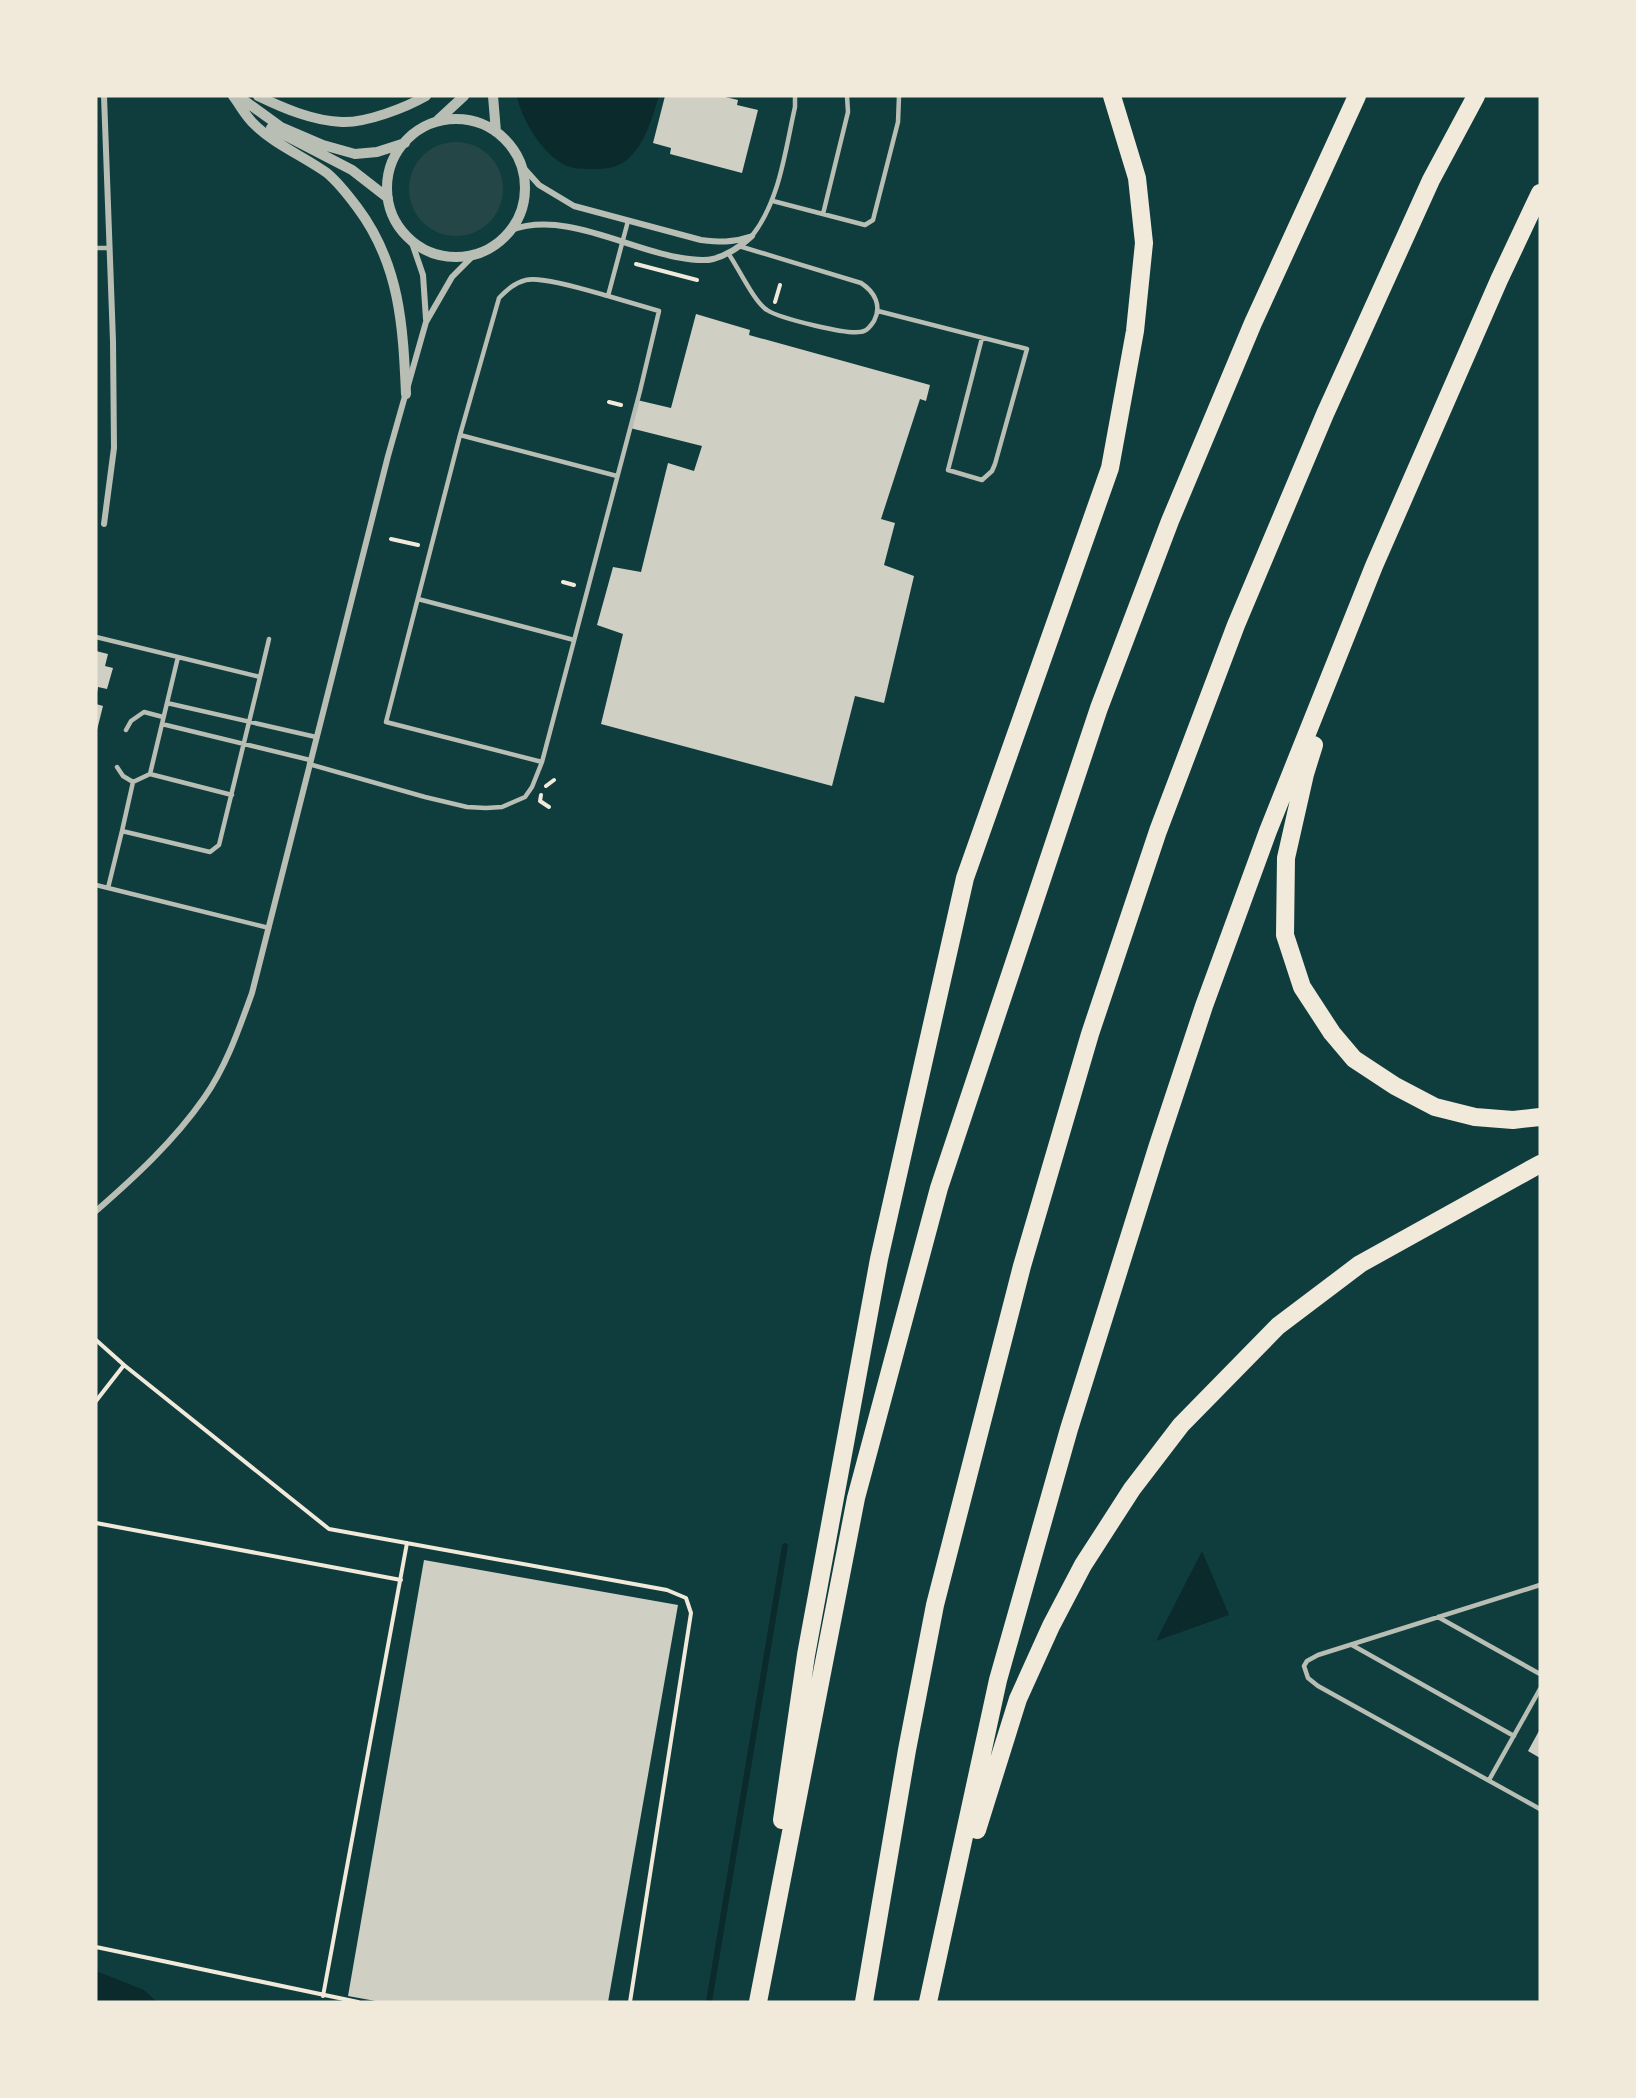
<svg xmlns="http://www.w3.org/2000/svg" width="1636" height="2098" font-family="Georgia,serif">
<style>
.green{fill:#244646}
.water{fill:#0a2a2b}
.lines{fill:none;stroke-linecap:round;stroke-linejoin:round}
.stream{stroke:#0a2a2b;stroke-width:6}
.building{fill:#cfcfc3}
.path{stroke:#f1e9da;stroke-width:4}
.service{stroke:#b8beb3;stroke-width:4.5}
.minor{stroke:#b8beb3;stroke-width:6}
.tertiary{stroke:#b8beb3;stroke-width:10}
.motorway{stroke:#f1e9da;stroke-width:18}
</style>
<rect width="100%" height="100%" fill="#0f3d3e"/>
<!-- green -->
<path class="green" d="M409 189a47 47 0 1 1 94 0a47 47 0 1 1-94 0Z"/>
<!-- water -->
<path class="water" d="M 517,96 L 659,96 C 652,117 646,142 629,158 C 620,167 607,169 594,169 C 585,169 575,169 567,166 C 543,155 522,121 517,96 Z
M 1202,1551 L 1229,1615 L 1156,1641 Z
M 96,1971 L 144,1990 L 157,2002 L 96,2002 Z"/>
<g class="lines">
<!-- stream -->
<path class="stream" d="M 709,2002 L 785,1546"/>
</g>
<!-- building -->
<path class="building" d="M 665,96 L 721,96 L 738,100 L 737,105 L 758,110 L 742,173 L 670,154 L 671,148 L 653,143 Z
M 696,314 L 750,330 L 749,335 L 930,385 L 926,401 L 920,399 L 881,519 L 895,523 L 884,565 L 914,576 L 884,703 L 855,696 L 832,786 L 601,724 L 623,634 L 597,625 L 613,567 L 641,572 L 668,463 L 694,471 L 702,446 L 630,428 L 637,400 L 671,408 Z
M 96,651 L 108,654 L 105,666 L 113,668 L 107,689 L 98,687 L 97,693 Z
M 96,704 L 103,706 L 97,730 L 96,730 Z
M 424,1560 L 678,1605 L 608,2002 L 381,2002 L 348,1996 Z
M 1540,1729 L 1540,1758 L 1528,1751 Z"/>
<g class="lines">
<!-- path -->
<path class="path" d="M 636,264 L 697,280
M 775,302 L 780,285
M 609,402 L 621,405
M 391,539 L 418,545
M 563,582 L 574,585
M 546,786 L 554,780
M 541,795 L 540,801 L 549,807
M 96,1340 L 124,1365 L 329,1529 L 667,1590 L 686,1598 L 691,1613 L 630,2002
M 96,1401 L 124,1365
M 96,1523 L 401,1580
M 96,1947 L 358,2002
M 323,1996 L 407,1543"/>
<!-- service -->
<path class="service" d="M 773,201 L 865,225 L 873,220 L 898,122 L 899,96
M 823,214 L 848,112 L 847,96
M 752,236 C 780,200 785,151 795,107 L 795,96
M 96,248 L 110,248
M 728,253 C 738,267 754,302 767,310 C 779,318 852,337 864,331 C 868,330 872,324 874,321 C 882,306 875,292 861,283 L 739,246
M 878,311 L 1027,349 L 995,464 L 992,471 L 982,480 L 948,470 L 982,338
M 460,435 L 617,476
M 418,599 L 574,640
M 96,637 L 260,677 L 219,845 L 210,852 L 122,831 L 108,888
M 260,677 L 269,639
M 167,703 L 316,737
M 162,724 L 310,760
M 126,730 L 131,721 L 144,712 L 163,717
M 542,762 L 386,722 L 460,435 L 499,298 C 507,290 514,283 526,280 C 542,276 590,291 608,296 L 628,221
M 309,764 L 425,797 L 467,807 L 486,808 L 502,807 L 525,797 L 532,787 L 542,762 L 640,391 L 659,311 L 608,296
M 117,767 L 123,776 L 133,782
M 150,774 L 232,795
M 122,831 L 133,782 L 150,774 L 178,657
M 96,885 L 269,928
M 1540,1585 L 1318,1655 L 1307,1661 L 1304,1666 L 1308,1678 L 1318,1686 L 1540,1809
M 1438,1617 L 1540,1674
M 1352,1645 L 1514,1736
M 1489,1780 L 1540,1689"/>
<!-- minor -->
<path class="minor" d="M 104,96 L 113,341 L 114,448 L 104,524
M 521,165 L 539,185 L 574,206 L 701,240 C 719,242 732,243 749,237
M 511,230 C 563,211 624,247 676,257 C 687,259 702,262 713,259 C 728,255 741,246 752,236
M 411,240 L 423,275 L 426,319
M 96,1211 C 135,1177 174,1141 204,1098 C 226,1067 239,1029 252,993 L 388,456 L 426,322 L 452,277 L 474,255"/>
<!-- tertiary -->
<path class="tertiary" d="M 233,96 C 240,105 246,117 255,125 C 274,144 305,157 327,173 C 339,183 348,195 357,207 C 400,264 403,326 406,394
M 238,96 L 281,127 L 323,145 L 355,154 L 377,152 L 405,143
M 258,96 C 283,108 313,121 342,122 C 366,123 405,108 426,96
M 493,96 L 496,132
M387 188a69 69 0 1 1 138 0a69 69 0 1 1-138 0Z
M 438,120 L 464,96
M 271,128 L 352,170 L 388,198"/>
<!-- motorway -->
<path class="motorway" d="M 1314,745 L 1305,774 L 1286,858 L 1285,935 L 1302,987 L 1332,1033 L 1354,1059 L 1395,1086 L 1435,1107 L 1475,1117 L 1513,1120 L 1540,1117
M 782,1820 L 806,1655 L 879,1259 L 965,878 L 1110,468 L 1135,331 L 1144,243 L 1137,178 L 1112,96
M 977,1830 L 1018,1699 L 1051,1626 L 1083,1565 L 1132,1489 L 1181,1425 L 1278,1326 L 1360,1264 L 1540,1164
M 758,2002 L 856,1498 L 939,1188 L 1099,708 L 1170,521 L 1253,323 L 1357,96
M 864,2002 L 907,1750 L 935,1605 L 1022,1266 L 1090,1034 L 1158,831 L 1236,625 L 1325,414 L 1431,180 L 1476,96
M 928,2002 L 998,1680 L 1069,1429 L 1158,1145 L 1204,1006 L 1268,831 L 1374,566 L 1499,280 L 1540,193"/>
</g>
<!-- border -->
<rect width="1636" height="2098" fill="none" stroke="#f1e9da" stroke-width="195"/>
</svg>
